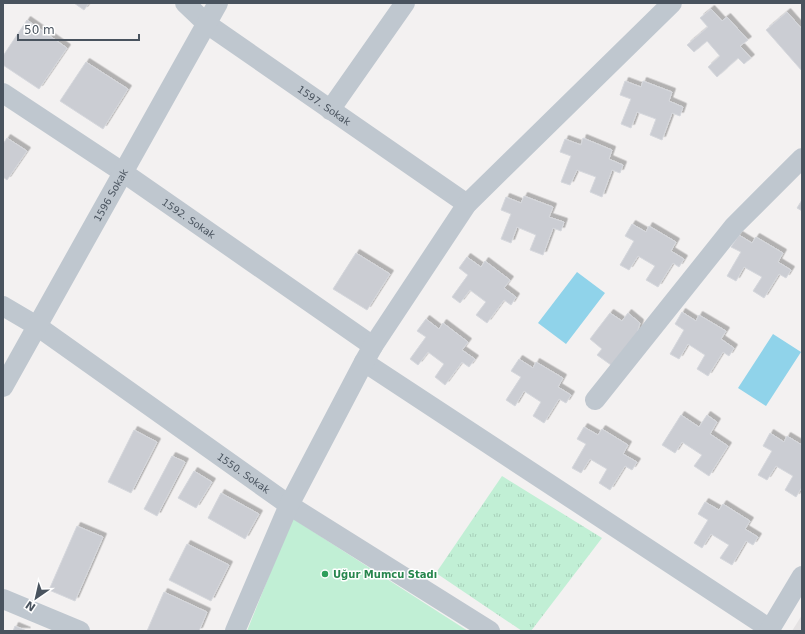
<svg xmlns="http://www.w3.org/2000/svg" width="805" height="634" font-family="'DejaVu Sans',sans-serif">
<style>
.education{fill:#e4e2e3}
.grass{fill:url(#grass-tufts)}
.pitch{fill:#c1efd5}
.water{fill:#90d3ea}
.building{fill:#cbcdd3;stroke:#d5d7dc;filter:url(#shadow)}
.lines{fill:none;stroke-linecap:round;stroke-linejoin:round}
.minor{stroke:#bfc7cf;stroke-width:20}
.leisure-dot{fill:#2e9e5b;stroke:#fff;stroke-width:1.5}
.labels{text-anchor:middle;stroke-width:3;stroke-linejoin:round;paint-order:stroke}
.street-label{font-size:10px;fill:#49535e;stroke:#fff}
.leisure-label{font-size:10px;font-weight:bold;fill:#27864d;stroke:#fff;text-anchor:start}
</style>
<defs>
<pattern id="grass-tufts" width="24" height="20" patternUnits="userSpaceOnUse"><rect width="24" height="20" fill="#c1efd5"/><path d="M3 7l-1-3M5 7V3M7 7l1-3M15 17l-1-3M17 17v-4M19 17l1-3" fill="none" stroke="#a7cfb9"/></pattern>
<filter id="shadow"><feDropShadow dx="3.5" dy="-3.5" stdDeviation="0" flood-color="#0004"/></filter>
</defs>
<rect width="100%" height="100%" fill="#f3f1f1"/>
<!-- education -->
<path class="education" d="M 802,615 L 802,631 L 792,631 Z"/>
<!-- grass -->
<path class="grass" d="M 502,476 L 602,538 L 531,631 L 522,631 L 436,573 Z"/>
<!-- pitch -->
<path class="pitch" d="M 292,518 L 468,631 L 247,631 Z"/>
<!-- water -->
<path class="water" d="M 577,272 L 605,293 L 566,344 L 538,323 Z
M 773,334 L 801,352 L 766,406 L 738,388 Z"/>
<!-- building -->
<path class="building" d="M 74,3 L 89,3 L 84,10 Z
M 711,9 L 722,21 L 727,17 L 748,40 L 740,46 L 751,58 L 744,64 L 738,58 L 717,77 L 708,67 L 720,56 L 707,41 L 694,52 L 687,45 L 708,27 L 700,18 Z
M 787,12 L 802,29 L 802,71 L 766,30 Z
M 27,20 L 67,48 L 39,89 L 3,65 L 3,56 Z
M 86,62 L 128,89 L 103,129 L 60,101 Z
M 625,81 L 641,87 L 643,81 L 672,92 L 669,101 L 683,107 L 680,116 L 672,113 L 662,140 L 650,135 L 656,119 L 637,112 L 631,128 L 621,124 L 631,99 L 620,95 Z
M 7,138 L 27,151 L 7,180 L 3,177 L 3,144 Z
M 583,138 L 612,150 L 609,159 L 623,165 L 620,173 L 612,170 L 602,197 L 590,192 L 596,177 L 577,170 L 570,185 L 561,182 L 571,156 L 560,152 L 565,139 L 581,145 Z
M 524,196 L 553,207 L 549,217 L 564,222 L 561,231 L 553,228 L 543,255 L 530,250 L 536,235 L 517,227 L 511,243 L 501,239 L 511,214 L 501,210 L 506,197 L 521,203 Z
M 802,200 L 802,211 L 797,208 Z
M 632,224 L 646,232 L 649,226 L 676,242 L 671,251 L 684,259 L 679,267 L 673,263 L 658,287 L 646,280 L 655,266 L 638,256 L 629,270 L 620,265 L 634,241 L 625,236 Z
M 739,235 L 752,243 L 756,237 L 783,253 L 778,262 L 791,270 L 786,278 L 779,274 L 764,298 L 753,291 L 762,277 L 744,267 L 736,281 L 727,276 L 741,252 L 731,247 Z
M 356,253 L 390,274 L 367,310 L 333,289 Z
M 467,257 L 481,267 L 485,261 L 510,280 L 504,288 L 516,297 L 511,305 L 504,300 L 487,323 L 476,315 L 486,302 L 470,290 L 460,303 L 452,297 L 468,275 L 459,268 Z
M 682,312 L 696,321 L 699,315 L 726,331 L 721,339 L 734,348 L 729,356 L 723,352 L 708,376 L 697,369 L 705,355 L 688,344 L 679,359 L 670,354 L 684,330 L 675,324 Z
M 610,313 L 622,321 L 628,313 L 640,323 L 637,333 L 611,365 L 597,355 L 602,349 L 590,339 Z
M 426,319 L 439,329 L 443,323 L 468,342 L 462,350 L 475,359 L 469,367 L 462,362 L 445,385 L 435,377 L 444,364 L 428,352 L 418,365 L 410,359 L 426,337 L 417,331 Z
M 519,359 L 533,368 L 536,362 L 563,378 L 558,387 L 571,395 L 566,403 L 559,399 L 544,423 L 533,416 L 541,402 L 524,391 L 515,406 L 506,400 L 521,377 L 511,371 Z
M 681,415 L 699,427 L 707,415 L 717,422 L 710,434 L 728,446 L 709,476 L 694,466 L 702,455 L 682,442 L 675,453 L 662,445 Z
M 584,427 L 598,435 L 602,429 L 628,445 L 623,454 L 637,462 L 632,470 L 625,466 L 610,490 L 599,483 L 607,469 L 590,459 L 581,473 L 572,468 L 586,444 L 577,439 Z
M 134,430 L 157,442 L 131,493 L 108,482 Z
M 770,433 L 784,442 L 787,436 L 802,445 L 802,487 L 796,497 L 785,490 L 793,476 L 776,466 L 767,480 L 758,475 L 772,451 L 763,446 Z
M 172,456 L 185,462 L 157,516 L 144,509 Z
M 194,471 L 212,482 L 196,508 L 178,498 Z
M 221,493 L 259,514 L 245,539 L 208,518 Z
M 705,502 L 719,510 L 723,504 L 750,521 L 745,529 L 758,537 L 753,545 L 746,541 L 732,565 L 720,558 L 729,545 L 711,534 L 702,548 L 694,543 L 708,520 L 698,514 Z
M 77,526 L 103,537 L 75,601 L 49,590 Z
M 187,544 L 229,565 L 211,601 L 169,580 Z
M 164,592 L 207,612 L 199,631 L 147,631 Z
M 15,626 L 27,631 L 13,631 Z"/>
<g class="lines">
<!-- minor -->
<g class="minor">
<path id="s1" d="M 185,3 L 207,24 L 467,204"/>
<path id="s2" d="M 3,93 L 124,173 L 373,346"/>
<path d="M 330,110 L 405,3"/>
<path id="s3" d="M 3,306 L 37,326 L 289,505 L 490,631"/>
<path d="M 364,362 L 770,629"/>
<path id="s4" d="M 3,387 L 218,3"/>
<path d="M 595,400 L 734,226 L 802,158"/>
<path d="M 3,599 L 80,631"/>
<path d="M 235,631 L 289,505 L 364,362 L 373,346 L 467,204 L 672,3"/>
<path d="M 769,631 L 802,576"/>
</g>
</g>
<!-- markers -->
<circle class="leisure-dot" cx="325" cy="574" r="4"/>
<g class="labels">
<!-- street labels -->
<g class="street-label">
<text dy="4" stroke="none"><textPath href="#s1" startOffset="173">1597. Sokak</textPath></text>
<text dy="4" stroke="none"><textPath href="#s4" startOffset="220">1596 Sokak</textPath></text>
<text dy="4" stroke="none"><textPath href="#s2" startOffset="224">1592. Sokak</textPath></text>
<text dy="4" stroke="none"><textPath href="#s3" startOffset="293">1550. Sokak</textPath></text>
</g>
<!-- leisure labels -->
<g class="leisure-label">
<text x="333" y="578">Uğur Mumcu Stadı</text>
</g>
</g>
<!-- border -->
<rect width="805" height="634" fill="none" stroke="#49535e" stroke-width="8"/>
<!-- north arrow -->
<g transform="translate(36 598) rotate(214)" stroke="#ffffff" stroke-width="3" paint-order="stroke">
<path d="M0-3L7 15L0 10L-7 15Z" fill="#49535e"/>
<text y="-6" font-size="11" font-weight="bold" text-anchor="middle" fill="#49535e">N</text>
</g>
<!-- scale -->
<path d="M18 34v6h121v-6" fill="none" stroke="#49535e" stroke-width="2"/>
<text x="24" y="34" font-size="12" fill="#49535e" stroke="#ffffff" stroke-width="3" paint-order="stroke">50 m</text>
</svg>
